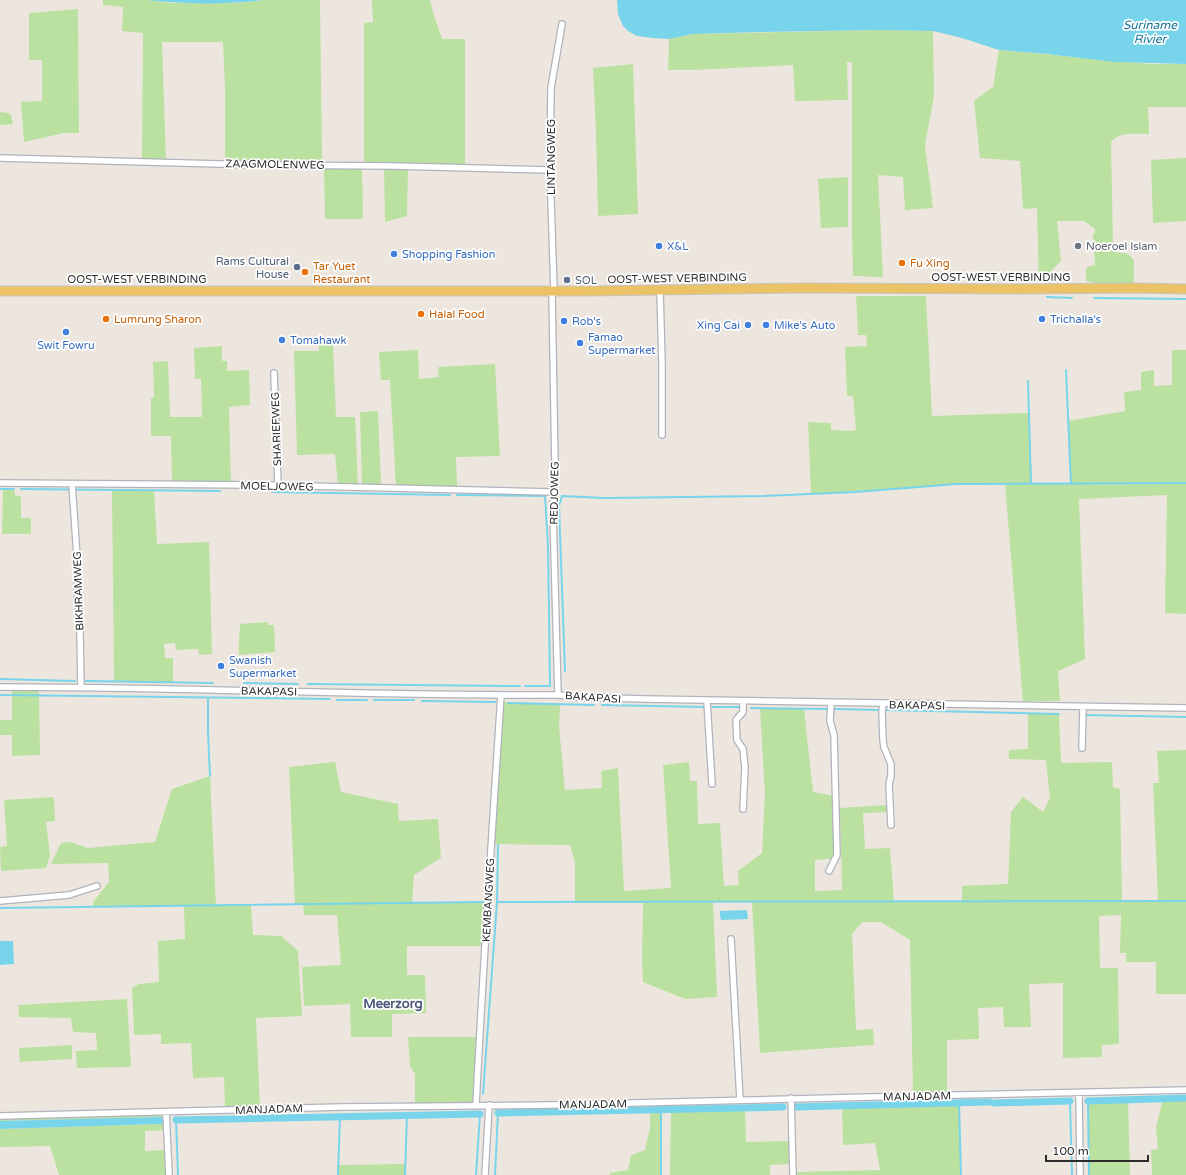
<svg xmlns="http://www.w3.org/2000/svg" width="1186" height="1175" font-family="'Varela Round',sans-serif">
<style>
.green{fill:#bae19f}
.water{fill:#78d4ea}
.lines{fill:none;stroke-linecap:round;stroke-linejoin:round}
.stream{stroke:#78d4ea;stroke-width:2}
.canal{stroke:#78d4ea;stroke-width:7}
.minor-casing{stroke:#b0b3bc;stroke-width:8}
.primary-casing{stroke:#c4c4c4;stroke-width:11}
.minor{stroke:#fff;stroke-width:5.5}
.primary{stroke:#ebc366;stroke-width:9}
.shop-dot{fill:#3f7fe0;stroke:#fff;stroke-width:1.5}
.worship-dot{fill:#6b7280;stroke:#fff;stroke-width:1.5}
.food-dot{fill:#e8710a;stroke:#fff;stroke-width:1.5}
.service-dot{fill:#5c6f8a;stroke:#fff;stroke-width:1.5}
.labels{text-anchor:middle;stroke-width:3.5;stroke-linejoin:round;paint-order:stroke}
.street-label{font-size:11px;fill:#2c2c2c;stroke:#fff}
.shop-label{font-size:11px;fill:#366cbe;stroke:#fff;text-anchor:start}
.worship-label{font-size:11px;fill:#5b616d;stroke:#fff;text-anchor:start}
.service-label{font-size:11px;fill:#4e5e75;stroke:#fff;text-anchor:end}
.food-label{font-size:11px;fill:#c56008;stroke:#fff;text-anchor:start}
.water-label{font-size:12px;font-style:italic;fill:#137599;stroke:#fff}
.quarter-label{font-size:13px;font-weight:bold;fill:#4e597c;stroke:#fff}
</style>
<rect width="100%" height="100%" fill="#ede6df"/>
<!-- green -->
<path class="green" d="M 103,0 L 147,0 L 172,3 L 238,3 L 264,0 L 320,0 L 322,162 L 225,161 L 225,86 L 223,42 L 162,42 L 166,160 L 142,160 L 143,33 L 122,31 L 123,7 L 103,5 Z
M 372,0 L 430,0 L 434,16 L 442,39 L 465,39 L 465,166 L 384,164 L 371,163 L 364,161 L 364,23 L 373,22 Z
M 78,9 L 79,133 L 64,133 L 24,142 L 21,102 L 42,101 L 42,60 L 29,60 L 29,13 Z
M 877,30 L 933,31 L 934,96 L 925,145 L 933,208 L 905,210 L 903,177 L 878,175 L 883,277 L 853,276 L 852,233 L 852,62 L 847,62 L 848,100 L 795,101 L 793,65 L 692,70 L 668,70 L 669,39 L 692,34 Z
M 999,50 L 1150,64 L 1186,64 L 1186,107 L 1148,107 L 1149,134 C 1137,134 1119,131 1111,142 L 1113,246 C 1116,256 1119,251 1127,254 C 1129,254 1132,258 1134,260 L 1134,284 L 1096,283 L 1086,281 L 1086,269 L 1087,267 L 1095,265 L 1093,234 L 1095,233 L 1095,229 L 1084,221 L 1057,221 L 1061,261 L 1039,283 L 1037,208 L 1023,209 L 1020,161 L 980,158 L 974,101 L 993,87 Z
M 633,64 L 638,214 L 598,216 L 596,133 L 593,68 Z
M 0,112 L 9,113 L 11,115 L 13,124 L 0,125 Z
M 1186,158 L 1186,221 L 1153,223 L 1151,160 Z
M 324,168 L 362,168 L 363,219 L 325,219 Z
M 384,168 L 408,168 L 407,216 L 385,222 Z
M 848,177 L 848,227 L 821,228 L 818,179 Z
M 856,296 L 926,296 L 932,416 L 1029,413 L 1032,484 L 1071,484 L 1068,421 L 1125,411 L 1124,392 L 1141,390 L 1141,372 L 1154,370 L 1154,386 L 1172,385 L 1172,350 L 1186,350 L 1186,614 L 1165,613 L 1167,495 L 1079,499 L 1085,659 L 1058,671 L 1060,701 L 1023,701 L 1005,484 L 957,484 L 811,494 L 808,422 L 831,423 L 831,430 L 851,431 L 856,430 L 853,396 L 847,396 L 845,347 L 867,346 L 866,335 L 858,335 Z
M 333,344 L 336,417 L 355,417 L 358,485 L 338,485 L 335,454 L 297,455 L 294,351 L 319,351 L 319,345 Z
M 222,346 L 222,361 L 227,361 L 227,371 L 249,370 L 250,405 L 229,407 L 231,483 L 172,483 L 171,436 L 151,436 L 151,398 L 154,397 L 153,362 L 168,361 L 170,417 L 202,417 L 201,379 L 195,379 L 194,348 Z
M 418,350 L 419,379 L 439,377 L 438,367 L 495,364 L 500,456 L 456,457 L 457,488 L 396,487 L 390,380 L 381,380 L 379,352 Z
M 378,411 L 381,486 L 362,485 L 360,412 Z
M 3,489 L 14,489 L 15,495 L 21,497 L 21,518 L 31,518 L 31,534 L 2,534 Z
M 112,490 L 154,490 L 157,544 L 209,542 L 212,654 L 199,655 L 198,649 L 176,650 L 175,643 L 164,644 L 165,658 L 173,658 L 173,682 L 114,681 Z
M 267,622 L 268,625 L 274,625 L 275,652 L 239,655 C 238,644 240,634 240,624 Z
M 12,690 L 39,690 L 40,755 L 12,756 L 12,735 L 0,735 L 0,720 L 12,720 Z
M 503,702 L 560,704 L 559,726 L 565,790 L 602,788 L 601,771 L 618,768 L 624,891 L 671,888 L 663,765 L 689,762 L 690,781 L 697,781 L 698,824 L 720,823 L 724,886 L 739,885 L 738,871 L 762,853 L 765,794 L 760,708 L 804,709 L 813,792 L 835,796 L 836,852 L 831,859 L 815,860 L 815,891 L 842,890 L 840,808 L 886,805 L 887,812 L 863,813 L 865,849 L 890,848 L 894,902 L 962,902 L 962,886 L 1008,884 L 1011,812 L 1023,797 L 1043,812 L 1050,798 L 1046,760 L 1009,759 L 1009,750 L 1028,749 L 1028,713 L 1059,714 L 1061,763 L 1112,762 L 1113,787 L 1120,789 L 1122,901 L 1158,901 L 1153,783 L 1159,783 L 1157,751 L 1186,750 L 1186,994 L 1156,994 L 1156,962 L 1126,962 L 1126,953 L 1120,953 L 1121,915 L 1099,916 L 1100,968 L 1118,968 L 1119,1044 L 1102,1045 L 1102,1057 L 1063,1058 L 1063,983 L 1029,984 L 1031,1027 L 1004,1027 L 1003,1007 L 978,1008 L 979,1039 L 947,1040 L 947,1092 L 913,1093 L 910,940 L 881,922 L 862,922 L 852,934 L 856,1030 L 873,1029 L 874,1045 L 760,1053 L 752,902 L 713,902 L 717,997 L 685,999 L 643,982 L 642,960 L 643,903 L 575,903 L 575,863 L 570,845 L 493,844 Z
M 335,762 L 341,792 L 398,804 L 399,821 L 438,819 L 441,858 L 414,875 L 412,903 L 486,902 L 483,946 L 407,946 L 407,975 L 425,975 L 426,1013 L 392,1014 L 392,1037 L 351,1037 L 350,1004 L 304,1006 L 302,967 L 341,965 L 337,915 L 304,915 L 303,904 L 295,904 L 289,767 Z
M 210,776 L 216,905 L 251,905 L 253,935 L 281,936 L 298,951 L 302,1016 L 256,1018 L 260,1107 L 225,1108 L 224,1077 L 193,1078 L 191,1043 L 161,1044 L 161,1034 L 134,1035 L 132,988 L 139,984 L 159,982 L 158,941 L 185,939 L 184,906 L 93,907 L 93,902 L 109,882 L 108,863 L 51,864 L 61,843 L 71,842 L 88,848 L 155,842 L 172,789 Z
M 54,797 L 55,821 L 46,822 L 50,856 L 46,868 L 1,871 L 0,847 L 7,846 L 4,800 Z
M 127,999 L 131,1067 L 77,1068 L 76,1051 L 97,1050 L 96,1033 L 73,1032 L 71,1018 L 19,1017 L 18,1005 Z
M 408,1037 L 477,1037 L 474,1098 L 473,1102 L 469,1103 L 415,1103 L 415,1074 L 410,1066 Z
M 72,1045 L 72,1059 L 20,1062 L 19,1048 Z
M 1163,1098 L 1186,1098 L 1186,1175 L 1152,1175 L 1151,1150 L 1158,1149 L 1156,1128 Z
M 1128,1099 L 1130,1175 L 1089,1175 L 1088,1101 Z
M 959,1102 L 961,1175 L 796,1175 L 796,1172 L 880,1170 L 875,1143 L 843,1145 L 842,1106 Z
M 745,1108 L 746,1142 L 789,1141 L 789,1164 L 770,1165 L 770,1175 L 670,1175 L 671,1109 Z
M 650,1110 L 661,1110 L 661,1175 L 609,1175 L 610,1173 L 628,1170 L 631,1155 L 645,1150 L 650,1128 Z
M 159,1114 L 164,1117 L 165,1130 L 145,1131 L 145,1151 L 166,1150 L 167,1175 L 59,1175 L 50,1146 L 0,1147 L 0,1129 L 160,1124 L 162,1123 L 163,1119 L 160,1117 L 0,1121 L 0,1118 Z
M 406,1164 L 405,1175 L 338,1175 L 338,1165 Z"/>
<!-- water -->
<path class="water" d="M 147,0 L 264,0 C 225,5 186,4 147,0 Z
M 617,0 L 1186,0 L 1186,64 L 1115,62 L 1047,54 L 999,50 L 962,38 L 933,31 L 877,30 L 761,32 L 692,34 L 669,39 L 653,38 L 637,36 L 628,31 L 623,26 L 618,14 Z
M 747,910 L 748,919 L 721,920 L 720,916 L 720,911 Z
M 0,941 L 13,941 L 14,964 L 0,965 Z
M 160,1117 L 163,1118 L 163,1123 L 160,1124 L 0,1129 L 0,1121 Z"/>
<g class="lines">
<!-- stream -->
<path class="stream" d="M 1047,297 L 1072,298
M 1094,298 L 1186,299
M 1066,370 L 1071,484
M 1028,381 L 1031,484
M 0,489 L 14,489
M 21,489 L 220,491
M 272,492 L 450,495
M 457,495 L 545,496 L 548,546 L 550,686 L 525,686
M 565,671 L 559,506 L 562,496 L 605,498 L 764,496 L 855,492 L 957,484 L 1186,483
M 0,679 L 75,681
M 86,681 L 213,683
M 244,683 L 298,684
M 308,684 L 520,686
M 0,695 L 330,699
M 208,698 L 208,733 L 210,776
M 337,700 L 367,700
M 374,700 L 414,700
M 422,701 L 495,702
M 508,703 L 594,705
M 602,705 L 705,707
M 712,707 L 740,707
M 751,708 L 827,709
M 835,709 L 880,710
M 887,710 L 1059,714
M 1085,715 L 1186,717
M 497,902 L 1186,901
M 0,908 L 483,902
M 483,1094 L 497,902 L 498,845
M 1070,1101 L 1072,1175
M 1088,1101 L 1089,1175
M 959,1102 L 961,1175
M 176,1120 L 178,1175
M 338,1175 L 340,1116
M 405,1175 L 407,1115
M 476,1175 L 480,1114
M 495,1175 L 498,1113
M 661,1175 L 661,1110"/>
<!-- canal -->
<path class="canal" d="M 1088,1101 L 1186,1098
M 994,1103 L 1070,1101
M 796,1107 L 989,1102
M 498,1113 L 783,1107
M 176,1120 L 480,1114"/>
<defs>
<path id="minor" d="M 0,158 L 259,165 L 394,166 L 550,170
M 660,290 L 662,364 L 662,435
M 552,291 L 555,468 L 553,513 L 558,695
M 554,291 L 550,170 L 551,88 L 562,24
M 274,373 L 278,486
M 0,483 L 268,485 L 553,492
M 72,484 L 78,571 L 77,590 L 80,633 L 81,688
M 0,687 C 186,687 372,696 558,695 L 576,697 L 645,699 L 1186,708
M 707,701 L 712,784
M 743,701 L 743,712 L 736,720 L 737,740 L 743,749 L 745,768 L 743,809
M 883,704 L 882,712 L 883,740 L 884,747 L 891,764 L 891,776 L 889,784 L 891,825
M 1082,748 L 1083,707
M 829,871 L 837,855 L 834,735 L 830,721 L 831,703
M 0,901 L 69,895 L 97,886
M 731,939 L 740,1099
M 1079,1093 L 1080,1175
M 791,1098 L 793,1175
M 476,1105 C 483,968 492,831 501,695
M 166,1112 L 169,1175
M 0,1116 L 341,1107 L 551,1105 L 912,1096 L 1186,1090
M 485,1175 L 489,1105"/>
<path id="primary" d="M 0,291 L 589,291 L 806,288 L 1020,289 L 1136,288 L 1186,289"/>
</defs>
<!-- minor casing -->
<use href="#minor" class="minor-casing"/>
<!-- primary casing -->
<use href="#primary" class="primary-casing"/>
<!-- minor -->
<use href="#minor" class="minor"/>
<!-- primary -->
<use href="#primary" class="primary"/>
</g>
<!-- markers -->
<g class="shop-dot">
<circle cx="659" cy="246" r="4"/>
<circle cx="394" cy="254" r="4"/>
<circle cx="1042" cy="319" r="4"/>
<circle cx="564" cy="321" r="4"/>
<circle cx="748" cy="325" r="4"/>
<circle cx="766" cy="325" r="4"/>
<circle cx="66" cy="332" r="4"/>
<circle cx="282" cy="340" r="4"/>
<circle cx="580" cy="343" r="4"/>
<circle cx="221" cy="666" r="4"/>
</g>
<circle class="worship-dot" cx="1078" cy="246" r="4"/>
<g class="food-dot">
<circle cx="902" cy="263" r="4"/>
<circle cx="305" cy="272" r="4"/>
<circle cx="421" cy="314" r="4"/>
<circle cx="106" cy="319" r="4"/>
</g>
<g class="service-dot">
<circle cx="297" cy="267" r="4"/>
<circle cx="567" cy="280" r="4"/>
</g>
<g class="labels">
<!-- street labels -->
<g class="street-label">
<text transform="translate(551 157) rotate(-90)" y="4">LINTANGWEG</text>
<text transform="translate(275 164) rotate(1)" y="4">ZAAGMOLENWEG</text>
<text x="1001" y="281">OOST-WEST VERBINDING</text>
<text transform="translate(677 278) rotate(-1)" y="4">OOST-WEST VERBINDING</text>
<text x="137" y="283">OOST-WEST VERBINDING</text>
<text transform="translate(276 429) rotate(-92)" y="4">SHARIEFWEG</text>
<text transform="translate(277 486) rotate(1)" y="4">MOELJOWEG</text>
<text transform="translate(554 493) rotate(-89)" y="4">REDJOWEG</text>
<text transform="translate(78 591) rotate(-92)" y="4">BIKHRAMWEG</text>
<text transform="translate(269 691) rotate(1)" y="4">BAKAPASI</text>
<text transform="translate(593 697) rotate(4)" y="4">BAKAPASI</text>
<text transform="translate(917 705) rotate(1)" y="4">BAKAPASI</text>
<text transform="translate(488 900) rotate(-87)" y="4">KEMBANGWEG</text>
<text transform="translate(917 1096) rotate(-1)" y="4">MANJADAM</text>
<text transform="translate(593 1104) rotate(-1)" y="4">MANJADAM</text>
<text transform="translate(269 1109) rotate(-2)" y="4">MANJADAM</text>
</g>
<!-- shop labels -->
<g class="shop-label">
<text x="667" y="250">X&amp;L</text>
<text x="402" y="258">Shopping Fashion</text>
<text x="1050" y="323">Trichalla's</text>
<text x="572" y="325">Rob's</text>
<text x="740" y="329" text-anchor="end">Xing Cai</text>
<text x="774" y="329">Mike's Auto</text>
<text x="588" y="341">Famao<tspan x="588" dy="13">Supermarket</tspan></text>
<text x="290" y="344">Tomahawk</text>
<text x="66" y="349" text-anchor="middle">Swit Fowru</text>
<text x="229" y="664">Swanish<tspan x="229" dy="13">Supermarket</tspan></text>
</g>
<!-- worship labels -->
<g class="worship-label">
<text x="1086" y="250">Noeroel Islam</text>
</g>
<!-- service labels -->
<g class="service-label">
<text x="289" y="265">Rams Cultural<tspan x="289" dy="13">House</tspan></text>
<text x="575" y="284" text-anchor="start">SOL</text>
</g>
<!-- food labels -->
<g class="food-label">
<text x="910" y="267">Fu Xing</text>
<text x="313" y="270">Tar Yuet<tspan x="313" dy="13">Restaurant</tspan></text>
<text x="429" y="318">Halal Food</text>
<text x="114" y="323">Lumrung Sharon</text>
</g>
<!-- water labels -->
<g class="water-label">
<text x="1150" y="29">Suriname<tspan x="1150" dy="14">Rivier</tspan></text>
</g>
<!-- quarter labels -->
<g class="quarter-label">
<text x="393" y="1008">Meerzorg</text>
</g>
</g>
<!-- scale -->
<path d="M1046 1155v6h102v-6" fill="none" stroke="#2c2c2c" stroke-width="2"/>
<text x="1052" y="1155" font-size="12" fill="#2c2c2c" stroke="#ffffff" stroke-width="3" paint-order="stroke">100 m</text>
</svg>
